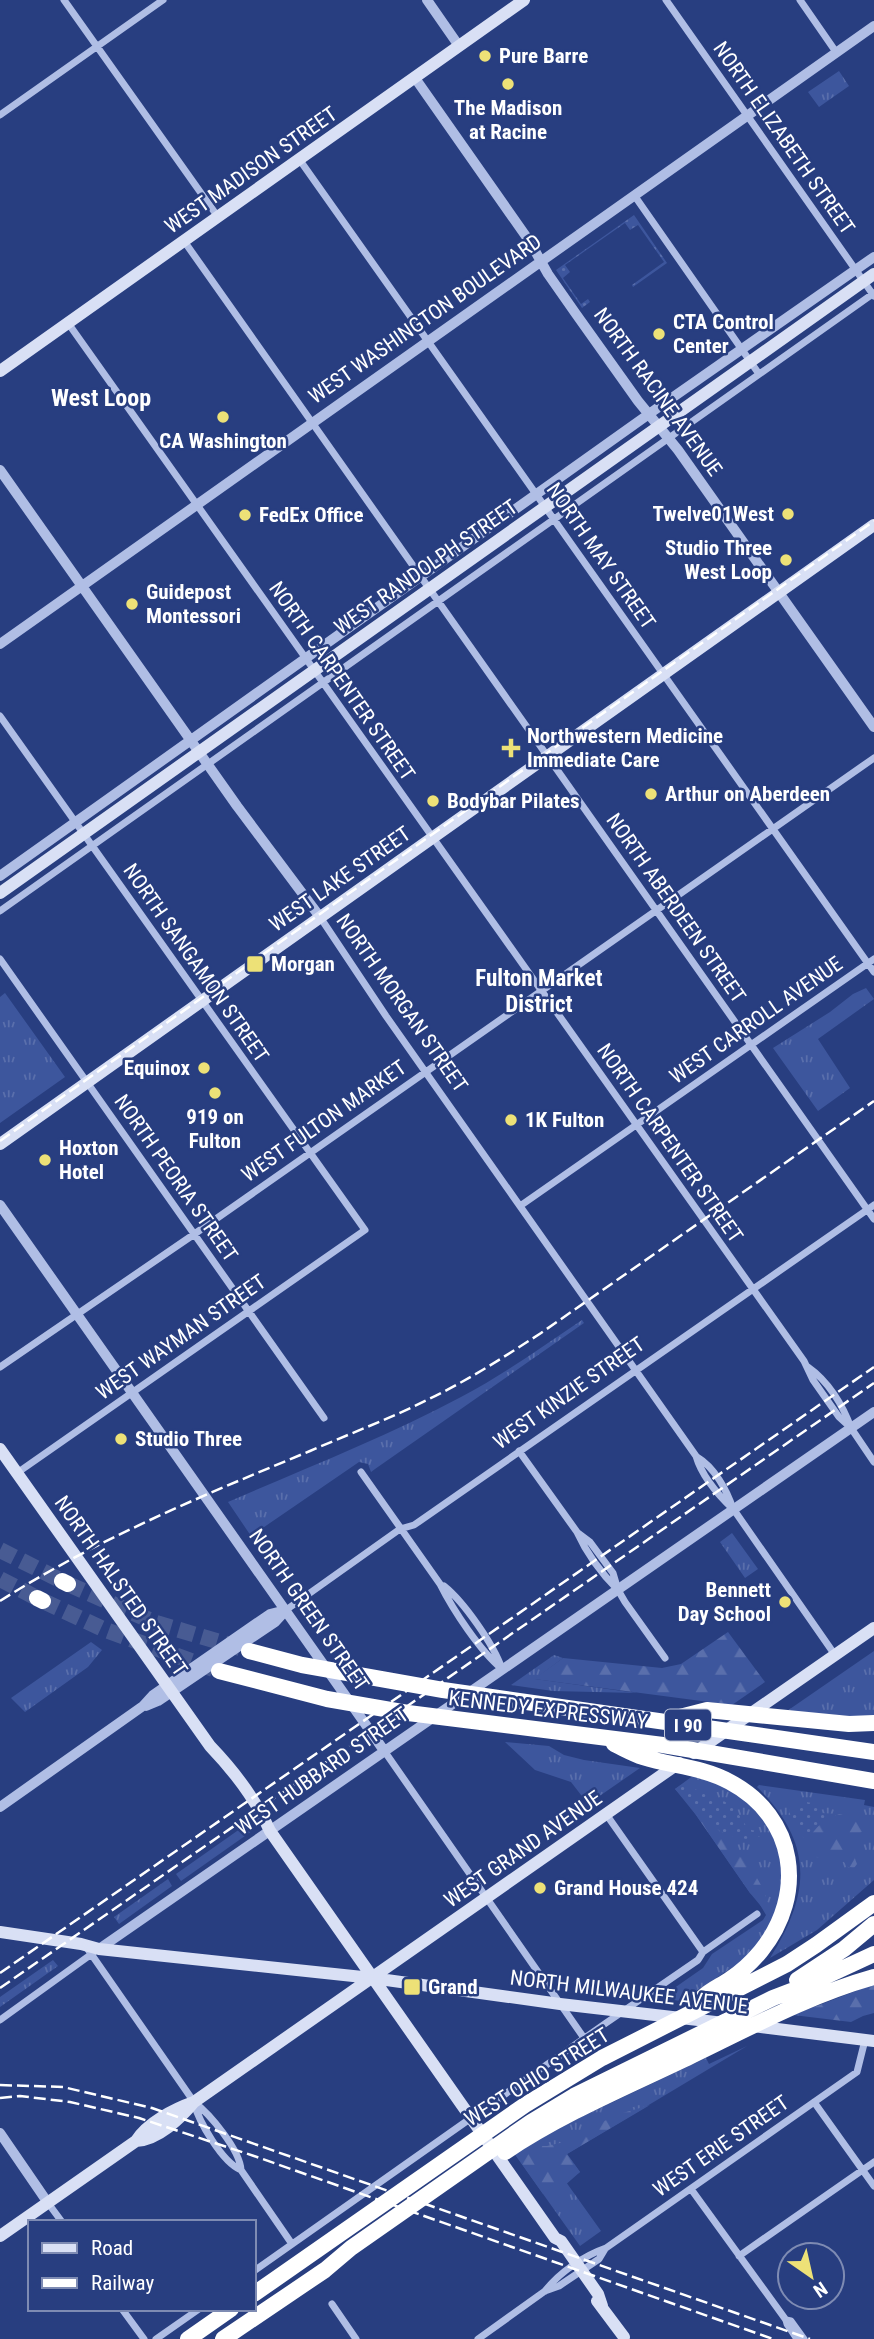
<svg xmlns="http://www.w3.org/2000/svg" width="874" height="2339" font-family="'Roboto Condensed',sans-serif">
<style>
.grass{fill:url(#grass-tufts)}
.forest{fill:url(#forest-firs)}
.garden{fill:url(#garden-dots)}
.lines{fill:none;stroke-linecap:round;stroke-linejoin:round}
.motorway-tunnel{stroke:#485b93;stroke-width:16;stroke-dasharray:16 8;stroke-linecap:butt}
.minor{stroke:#b0bee5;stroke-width:7}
.tertiary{stroke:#b0bee5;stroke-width:10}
.secondary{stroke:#d9e0f5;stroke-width:12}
.motorway{stroke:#fff;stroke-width:16}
.rail{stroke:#fff;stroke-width:2.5;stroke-dasharray:12 5;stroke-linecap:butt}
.poi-dot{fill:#ede177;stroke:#283e80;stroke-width:2.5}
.labels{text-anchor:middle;stroke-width:5;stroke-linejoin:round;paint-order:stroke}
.shield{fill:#283e80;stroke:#bec5d9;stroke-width:2}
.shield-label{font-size:19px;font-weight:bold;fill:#fff}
.poi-label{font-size:21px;font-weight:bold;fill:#fff;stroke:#283e80;text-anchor:start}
.street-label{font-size:21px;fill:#fff;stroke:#283e80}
.neighbourhood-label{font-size:23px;font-weight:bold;fill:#fff;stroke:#283e80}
.quarter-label{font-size:24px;font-weight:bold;fill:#fff;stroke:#283e80}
</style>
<defs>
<pattern id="grass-tufts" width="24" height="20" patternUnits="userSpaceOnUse" patternTransform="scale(1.75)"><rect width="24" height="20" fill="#3d569d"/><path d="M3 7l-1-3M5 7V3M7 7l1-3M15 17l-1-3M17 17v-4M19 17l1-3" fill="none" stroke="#5a6fac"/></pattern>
<pattern id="forest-firs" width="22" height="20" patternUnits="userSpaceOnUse" patternTransform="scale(1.75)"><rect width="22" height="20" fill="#3d569d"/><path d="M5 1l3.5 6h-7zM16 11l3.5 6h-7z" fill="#5a6fac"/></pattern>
<pattern id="garden-dots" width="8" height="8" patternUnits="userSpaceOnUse" patternTransform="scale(1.75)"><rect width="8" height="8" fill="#3d569d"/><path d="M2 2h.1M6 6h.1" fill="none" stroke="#5a6fac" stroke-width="1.8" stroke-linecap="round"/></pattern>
</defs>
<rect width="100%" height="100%" fill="#283e80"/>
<!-- grass -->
<path class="grass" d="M 839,71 L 849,86 L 819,107 L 808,92 Z
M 866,988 L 874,999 L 818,1039 L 850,1088 L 818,1111 L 773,1048 L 830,1012 L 853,994 Z
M 5,993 L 65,1077 L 0,1123 L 0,997 Z
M 582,1320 L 584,1323 L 375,1469 L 371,1472 L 368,1464 L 359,1462 L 251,1536 L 228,1502 C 306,1468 386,1437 461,1397 C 503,1375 542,1347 582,1320 Z
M 732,1533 L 758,1569 L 745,1578 L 720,1542 Z
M 91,1642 L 102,1650 L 88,1667 L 25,1712 L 11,1698 Z
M 874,1651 L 874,1716 L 861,1717 L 787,1711 Z
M 554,1655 L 563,1658 L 535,1679 L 637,1693 L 553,1691 L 511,1685 Z
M 505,1742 L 549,1746 L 564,1755 L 584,1760 L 640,1768 L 588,1804 L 571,1782 L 535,1770 Z
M 694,1775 L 741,1793 L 773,1830 L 784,1877 L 772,1927 L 737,1969 L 733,1967 L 681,2001 L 660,1998 L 703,1968 L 712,1954 L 763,1920 L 766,1915 L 756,1898 L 750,1893 L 687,1802 L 675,1789 Z
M 759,1785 L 865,1800 L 864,1805 L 874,1807 L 874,1880 L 817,1930 L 770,1958 C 811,1893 814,1843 757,1787 Z
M 247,1824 L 252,1831 L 181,1881 L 176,1874 Z
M 168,1879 L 172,1886 L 119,1924 L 114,1917 Z
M 53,1960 L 58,1966 L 0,2007 L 0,1997 Z
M 747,2046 L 567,2154 L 580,2172 L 566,2182 L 601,2231 L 580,2246 L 514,2153 L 581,2117 L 706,2058 L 709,2064 Z"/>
<!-- forest -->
<path class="forest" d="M 728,1632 L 765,1682 L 732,1705 L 534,1679 L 563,1658 L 662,1668 L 681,1664 Z
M 839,1814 L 874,1822 L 874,1829 C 853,1828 850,1848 857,1864 L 854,1868 L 848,1867 L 837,1853 L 822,1858 L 815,1857 L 808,1840 C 815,1827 824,1819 839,1814 Z
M 696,1815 L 706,1816 C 725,1838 767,1878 768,1908 L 765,1911 L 750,1893 Z
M 874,1984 L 874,2013 L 863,2016 L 851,2022 L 793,2015 Z
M 650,2105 L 567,2154 L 580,2172 L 563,2187 L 543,2194 L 514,2153 L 529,2146 L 547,2146 L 564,2142 L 616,2115 Z"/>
<!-- garden -->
<path class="garden" d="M 634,215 L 667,263 L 633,287 L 632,285 L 664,262 L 638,225 L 630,230 L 625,223 L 565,265 L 570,272 L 563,278 L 581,304 L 588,299 L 590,302 L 582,308 L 556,270 Z
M 681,1785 L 713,1795 L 734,1807 L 748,1829 L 760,1832 L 760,1836 C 750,1843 727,1836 717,1829 C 713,1826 709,1820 706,1816 L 696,1815 L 675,1789 Z
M 802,1802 C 813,1802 817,1804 822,1813 L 839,1814 C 824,1819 815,1827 808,1840 L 805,1840 L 789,1812 L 790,1807 Z"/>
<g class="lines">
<!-- motorway-tunnel -->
<path class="motorway-tunnel" d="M 0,1550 L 62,1581
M 0,1579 L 37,1598
M 68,1584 L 156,1623 L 240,1648
M 43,1601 L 103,1629 L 213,1669"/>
<!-- minor -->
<path class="minor" d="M 64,0 L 218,217
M 666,0 L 874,296
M 800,0 L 836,52
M 0,115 L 163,0
M 299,159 L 874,972
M 634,195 L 759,374
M 184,241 L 874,1219
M 68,323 L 804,1361 L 813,1380 L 839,1417 L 851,1428 L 874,1462
M 0,716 L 365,1230 L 17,1473
M 0,911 L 874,293
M 320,917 L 386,1016 L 696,1456 C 702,1477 718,1495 734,1510 L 835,1655
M 0,959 L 324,1418
M 520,1206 L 874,959
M 0,1367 L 193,1235 L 874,758
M 808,1367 C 828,1381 843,1405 851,1428
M 519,1451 L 577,1532 C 587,1554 601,1573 618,1590
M 697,1457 C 714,1467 727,1490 733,1509
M 361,1472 L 440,1584 C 453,1610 480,1651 502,1669
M 578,1533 L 590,1542 L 613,1573 L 618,1590 L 625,1602 L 665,1658
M 444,1586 C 464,1602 494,1645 502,1669
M 286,1610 L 400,1529 L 414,1525 L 874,1205
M 385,1752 L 584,2038
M 606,1814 L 703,1952
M 87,1948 L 194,2102 C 210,2114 240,2150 241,2170 L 292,2244
M 0,2020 L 93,1953
M 814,2102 L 874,2186
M 194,2103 C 199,2122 222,2162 241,2170
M 691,2189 L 786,2320 L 787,2324 L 797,2339
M 48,2203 L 62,2222
M 739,2256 L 874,2162
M 254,2271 L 606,2023 L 698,1960 L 703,1952 L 757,1914
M 545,2291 C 559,2273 583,2256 606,2248 L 857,2072 L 865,2040
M 332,2304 L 356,2339
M 122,2309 L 144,2339
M 786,2320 L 791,2321 L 804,2339
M 156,2339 L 199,2309
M 478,2339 L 545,2291 L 559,2286 L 599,2259 L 605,2249"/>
<!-- tertiary -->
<path class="tertiary" d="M 427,0 L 459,46
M 415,78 L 530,242 L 548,274 L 576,314 L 638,401 L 678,450 L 874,727
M 0,470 L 237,806 L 320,917
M 0,644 L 874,26
M 0,876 L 656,409 L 874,257
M 0,1205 L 385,1752
M 146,1706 L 158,1701 L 275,1622 L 286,1610
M 0,1807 L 143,1706 L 153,1695 L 270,1614 L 286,1610
M 99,1949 L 874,1412
M 0,2133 L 48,2203"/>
<!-- secondary -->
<path class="secondary" d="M 0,371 L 524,0
M 0,893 L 874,274
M 0,1144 L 874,525
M 0,1449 L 210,1746 C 233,1770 256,1800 270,1831 L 555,2238 L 561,2241 L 598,2294 L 602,2306
M 694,1753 L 874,1628
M 0,1932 L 81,1944 L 99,1949 L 372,1978 L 560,2004 L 724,2023
M 753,2026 L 874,2041
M 136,2141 C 158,2140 181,2118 194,2102
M 0,2236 L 136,2141 C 147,2123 174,2109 194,2102 L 679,1763
M 597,2301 L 624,2337"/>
<!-- motorway -->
<path class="motorway" d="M 62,1581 L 68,1584
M 37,1598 L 43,1601
M 249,1651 L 302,1665 L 443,1690 L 874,1752
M 219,1671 L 327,1699 L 408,1713 L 663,1745 L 874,1781
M 672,1719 L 707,1710 L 849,1724 L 874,1723
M 614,1744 C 623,1748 633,1754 643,1757 C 672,1766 703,1767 730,1782 C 796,1817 807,1894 761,1951 C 752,1962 741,1972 729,1980 C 720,1986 710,1990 702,1998
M 797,1980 L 844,1949 L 874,1924
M 505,2152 C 563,2113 629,2086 691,2056 C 751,2027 810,1995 874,1977
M 254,2294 L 525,2105 L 602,2058 L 787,1964 L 816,1945 L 874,1903
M 188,2339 L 231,2309
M 223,2339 L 325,2270 L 351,2248 L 531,2122 L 574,2096 L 773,1998 L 807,1985 L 874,1954"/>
<!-- rail -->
<path class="rail" d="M 0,1141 L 874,521
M 0,1601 C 97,1539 204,1495 310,1451 C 349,1434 389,1419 427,1400 C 467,1381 504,1357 541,1333 L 874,1101
M 0,1973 L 874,1367
M 0,1988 L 874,1383
M 0,2085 L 63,2087 L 152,2108 L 810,2339
M 0,2098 L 20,2096 L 70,2102 L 139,2118 L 254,2156 L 773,2339"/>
</g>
<!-- markers -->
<g class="poi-dot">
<circle cx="485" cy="56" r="7"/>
<circle cx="508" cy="84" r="7"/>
<circle cx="659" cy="334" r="7"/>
<circle cx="223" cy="417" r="7"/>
<circle cx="788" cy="514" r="7"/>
<circle cx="245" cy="515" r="7"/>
<circle cx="786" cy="560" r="7"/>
<circle cx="132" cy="604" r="7"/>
<path d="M507.5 737.5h7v7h7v7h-7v7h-7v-7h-7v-7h7z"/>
<circle cx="651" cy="794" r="7"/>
<circle cx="433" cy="801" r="7"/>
<rect x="246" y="955" width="18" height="18" rx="3.5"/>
<circle cx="204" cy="1068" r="7"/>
<circle cx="215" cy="1093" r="7"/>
<circle cx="511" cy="1120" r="7"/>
<circle cx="45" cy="1160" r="7"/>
<circle cx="121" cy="1439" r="7"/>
<circle cx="785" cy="1602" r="7"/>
<circle cx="540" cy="1888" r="7"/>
<rect x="403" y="1978" width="18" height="18" rx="3.5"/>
</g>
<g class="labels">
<!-- shield labels -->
<rect class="shield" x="665" y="1709.5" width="46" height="31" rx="5"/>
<g class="shield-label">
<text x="688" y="1732">I 90</text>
</g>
<!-- poi labels -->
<g class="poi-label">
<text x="499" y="63">Pure Barre</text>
<text x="508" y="115" text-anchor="middle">The Madison<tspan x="508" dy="24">at Racine</tspan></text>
<text x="673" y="329">CTA Control<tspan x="673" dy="24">Center</tspan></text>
<text x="223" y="448" text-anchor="middle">CA Washington</text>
<text x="774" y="521" text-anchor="end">Twelve01West</text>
<text x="259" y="522">FedEx Office</text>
<text x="772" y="555" text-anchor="end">Studio Three<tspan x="772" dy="24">West Loop</tspan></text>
<text x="146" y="599">Guidepost<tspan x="146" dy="24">Montessori</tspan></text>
<text x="527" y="743">Northwestern Medicine<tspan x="527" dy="24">Immediate Care</tspan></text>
<text x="665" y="801">Arthur on Aberdeen</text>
<text x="447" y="808">Bodybar Pilates</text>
<text x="271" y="971">Morgan</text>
<text x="190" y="1075" text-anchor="end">Equinox</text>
<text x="215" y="1124" text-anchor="middle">919 on<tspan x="215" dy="24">Fulton</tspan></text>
<text x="525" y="1127">1K Fulton</text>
<text x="59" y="1155">Hoxton<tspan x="59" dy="24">Hotel</tspan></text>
<text x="135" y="1446">Studio Three</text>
<text x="771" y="1597" text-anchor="end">Bennett<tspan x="771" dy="24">Day School</tspan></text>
<text x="554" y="1895">Grand House 424</text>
<text x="428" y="1994">Grand</text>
</g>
<!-- street labels -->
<g class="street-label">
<text transform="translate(784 138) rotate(55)" y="7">NORTH ELIZABETH STREET</text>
<text transform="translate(251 170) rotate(-35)" y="7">WEST MADISON STREET</text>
<text transform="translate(425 319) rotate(-35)" y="7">WEST WASHINGTON BOULEVARD</text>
<text transform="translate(658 392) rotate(54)" y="7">NORTH RACINE AVENUE</text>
<text transform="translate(601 556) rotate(55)" y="7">NORTH MAY STREET</text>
<text transform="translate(426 567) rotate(-35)" y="7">WEST RANDOLPH STREET</text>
<text transform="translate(342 681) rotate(55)" y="7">NORTH CARPENTER STREET</text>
<text transform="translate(340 879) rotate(-35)" y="7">WEST LAKE STREET</text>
<text transform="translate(676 908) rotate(55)" y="7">NORTH ABERDEEN STREET</text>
<text transform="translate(196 963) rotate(55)" y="7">NORTH SANGAMON STREET</text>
<text transform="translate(402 1003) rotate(55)" y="7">NORTH MORGAN STREET</text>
<text transform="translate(756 1020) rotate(-35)" y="7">WEST CARROLL AVENUE</text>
<text transform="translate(324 1121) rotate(-35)" y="7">WEST FULTON MARKET</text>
<text transform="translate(670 1143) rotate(55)" y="7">NORTH CARPENTER STREET</text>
<text transform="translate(176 1178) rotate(55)" y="7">NORTH PEORIA STREET</text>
<text transform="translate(181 1337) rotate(-35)" y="7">WEST WAYMAN STREET</text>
<text transform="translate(569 1393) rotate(-35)" y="7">WEST KINZIE STREET</text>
<text transform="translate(121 1586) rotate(55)" y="7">NORTH HALSTED STREET</text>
<text transform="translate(309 1610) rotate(55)" y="7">NORTH GREEN STREET</text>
<text transform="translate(548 1710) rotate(7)" y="7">KENNEDY EXPRESSWAY</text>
<text transform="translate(322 1771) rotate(-35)" y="7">WEST HUBBARD STREET</text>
<text transform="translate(523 1849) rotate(-35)" y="7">WEST GRAND AVENUE</text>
<text transform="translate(629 1992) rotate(7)" y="7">NORTH MILWAUKEE AVENUE</text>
<text transform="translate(537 2077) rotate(-32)" y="7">WEST OHIO STREET</text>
<text transform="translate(721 2146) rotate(-35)" y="7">WEST ERIE STREET</text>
</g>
<!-- neighbourhood labels -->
<g class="neighbourhood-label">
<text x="539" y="986">Fulton Market<tspan x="539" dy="26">District</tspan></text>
</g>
<!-- quarter labels -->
<g class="quarter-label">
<text x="101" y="406">West Loop</text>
</g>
</g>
<!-- legend -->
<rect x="28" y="2220" width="228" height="91" fill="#283e80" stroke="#7e8bb3" stroke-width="2"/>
<rect x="42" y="2243" width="35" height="10" fill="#d9e0f5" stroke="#7e8bb3" stroke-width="2"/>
<text x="91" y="2255" font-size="21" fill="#ffffff">Road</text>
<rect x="42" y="2278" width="35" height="10" fill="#ffffff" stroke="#7e8bb3" stroke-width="2"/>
<text x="91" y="2290" font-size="21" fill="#ffffff">Railway</text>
<!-- north arrow -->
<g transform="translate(811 2276) rotate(146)"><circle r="33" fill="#283e80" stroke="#7e8bb3" stroke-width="2"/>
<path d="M0-5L12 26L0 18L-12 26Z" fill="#ede177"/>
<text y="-10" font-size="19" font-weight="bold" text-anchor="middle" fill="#ffffff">N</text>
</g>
</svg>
